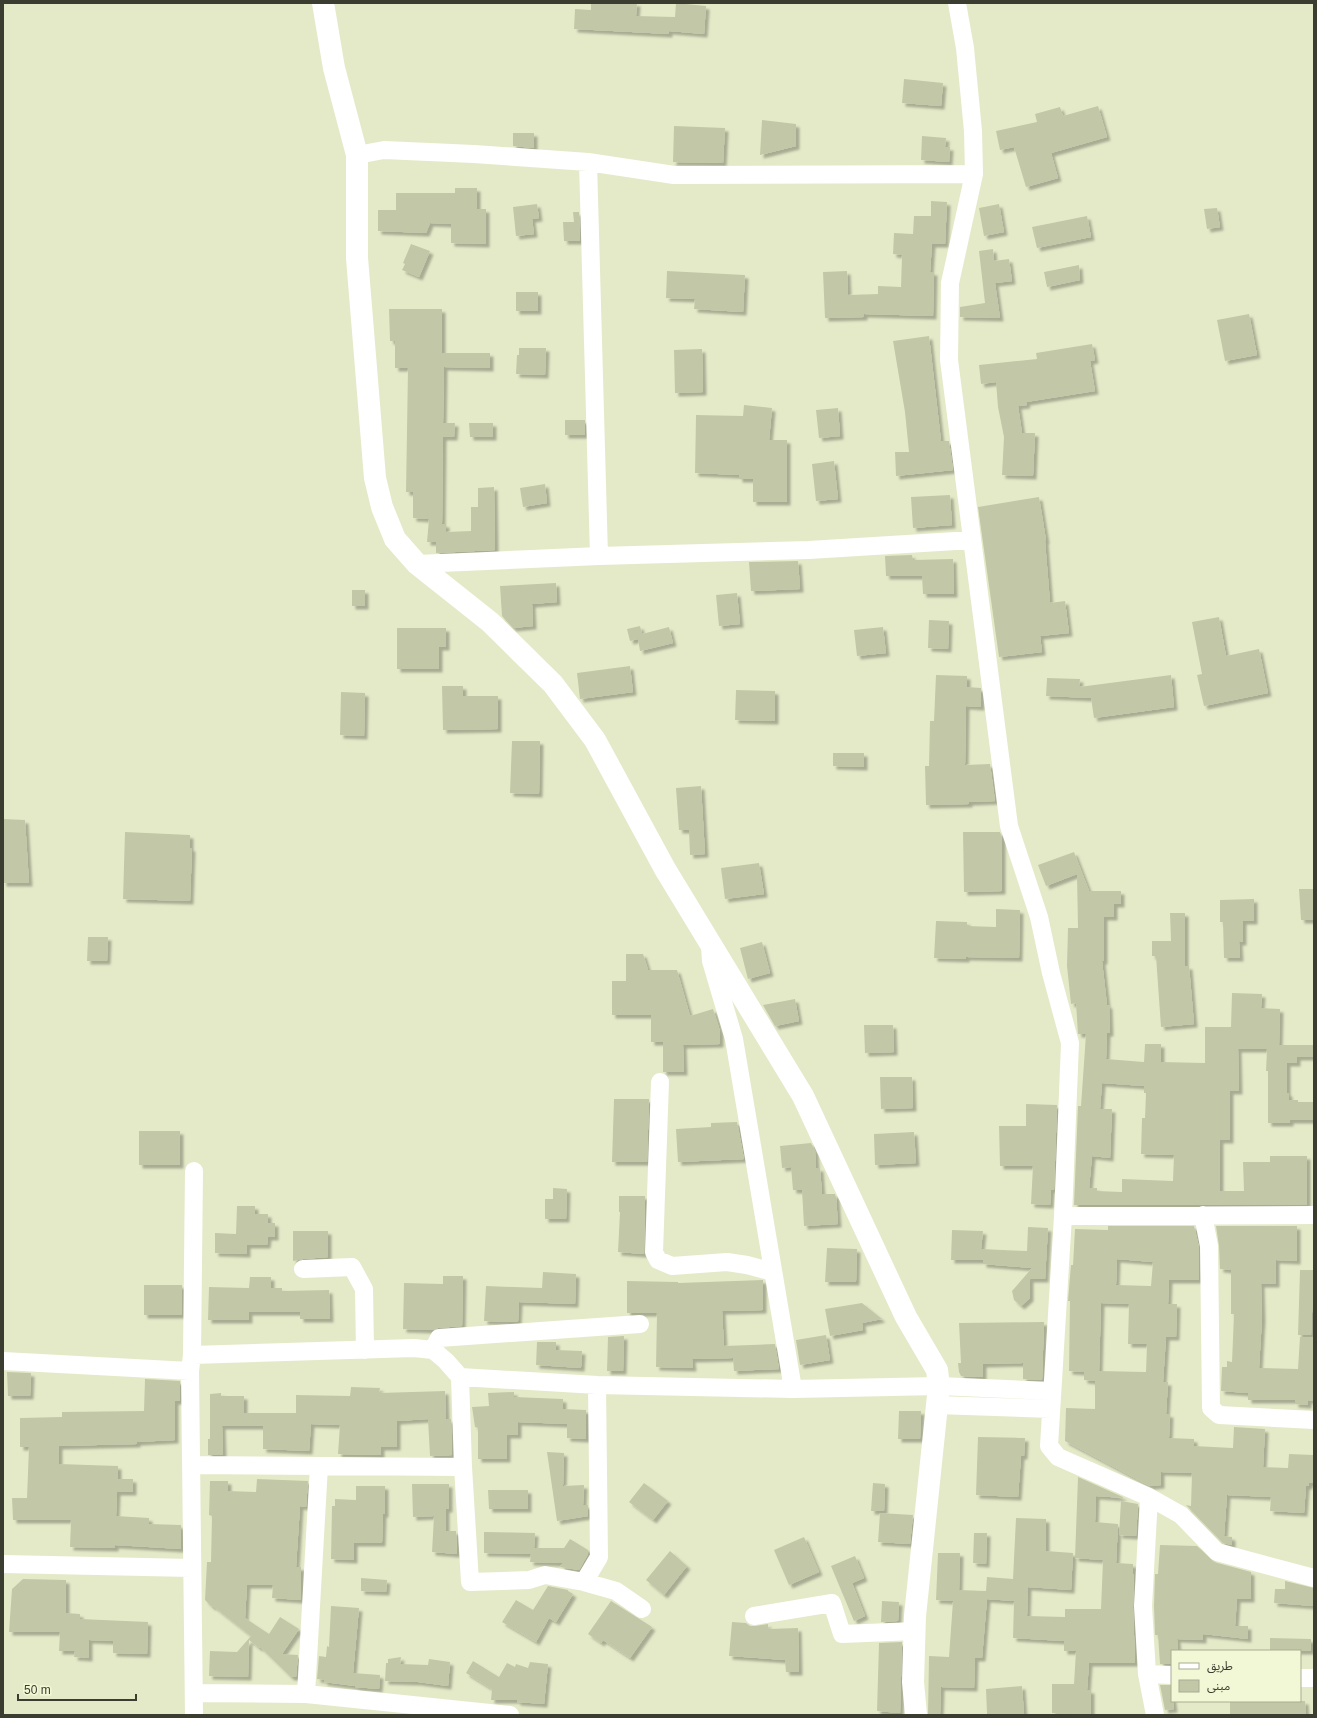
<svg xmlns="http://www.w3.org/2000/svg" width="1317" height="1718" font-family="Arial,'Noto Sans Arabic',sans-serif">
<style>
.building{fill:#c2c8a7;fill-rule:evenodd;filter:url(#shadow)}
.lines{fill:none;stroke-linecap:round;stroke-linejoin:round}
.minor{stroke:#fff;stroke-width:18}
.tertiary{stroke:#fff;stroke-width:22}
</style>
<defs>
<filter id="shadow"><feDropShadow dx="3.5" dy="3.5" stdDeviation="1" flood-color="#0004"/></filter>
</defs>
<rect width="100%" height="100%" fill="#e4eac8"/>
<!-- building -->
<path class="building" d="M 591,3 L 637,3 L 636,16 L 675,17 L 676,3 L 706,6 L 704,34 L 669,31 L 669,34 L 574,29 L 575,9 L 591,10 Z
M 904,79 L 943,83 L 941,106 L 902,103 Z
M 1098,106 L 1107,137 L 1051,153 L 1058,178 L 1026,187 L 1014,147 L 1000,150 L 996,131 L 1037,122 L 1035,114 L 1060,107 L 1063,116 Z
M 762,120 L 796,124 L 796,146 L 760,155 Z
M 674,126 L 725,128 L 723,163 L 673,162 Z
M 513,133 L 534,133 L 534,148 L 513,146 Z
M 922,136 L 946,138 L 945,147 L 950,147 L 949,162 L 921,160 Z
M 455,188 L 477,188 L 477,209 L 486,209 L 486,244 L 451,243 L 451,224 L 430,223 L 426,233 L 378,231 L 378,210 L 396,210 L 396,193 L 455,193 Z
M 931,201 L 947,202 L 945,244 L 932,244 L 930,272 L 934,272 L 933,316 L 864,314 L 864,317 L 825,318 L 823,272 L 847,271 L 848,295 L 878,294 L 878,286 L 901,287 L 902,255 L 893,254 L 894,233 L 913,234 L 914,216 L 931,216 Z
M 537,204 L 539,218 L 532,219 L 534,234 L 516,236 L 513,207 Z
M 999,204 L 1004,232 L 984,236 L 979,208 Z
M 1217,208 L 1220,227 L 1207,229 L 1204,209 Z
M 573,212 L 579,212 L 580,241 L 564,241 L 563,222 L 574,222 Z
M 1087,216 L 1091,237 L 1037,248 L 1032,227 Z
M 411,244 L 430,251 L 419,277 L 402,270 L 405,264 L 403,263 Z
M 993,249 L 994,261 L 1009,259 L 1012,281 L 995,283 L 1000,318 L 960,317 L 960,307 L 985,303 L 979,251 Z
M 1079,265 L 1080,280 L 1047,287 L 1044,272 Z
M 667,271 L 745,275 L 743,312 L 694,309 L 695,299 L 666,298 Z
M 516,292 L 538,292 L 538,311 L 516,311 Z
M 389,309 L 442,309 L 442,353 L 490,353 L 490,368 L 444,367 L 443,423 L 455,423 L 454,437 L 443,437 L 442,524 L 446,524 L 446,532 L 471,531 L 471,507 L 478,507 L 478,488 L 494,487 L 495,550 L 436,553 L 436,542 L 427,542 L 429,519 L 413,518 L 413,492 L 406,492 L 408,368 L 395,368 L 395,341 L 390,341 Z
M 1249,314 L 1257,355 L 1225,361 L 1217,320 Z
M 929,336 L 941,441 L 949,441 L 953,470 L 896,476 L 895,452 L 909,452 L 905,412 L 893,341 Z
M 1092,344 L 1095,360 L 1090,361 L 1095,391 L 1026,402 L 1027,405 L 1018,406 L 1022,433 L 1035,433 L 1033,476 L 1002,475 L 1004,437 L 998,407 L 996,382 L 981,384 L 979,365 L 1037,359 L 1036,353 Z
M 519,348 L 546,348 L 545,375 L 516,374 L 517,355 L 519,355 Z
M 702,349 L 703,392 L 675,393 L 674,350 Z
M 744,405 L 772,408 L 769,440 L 787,440 L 787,502 L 753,502 L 753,479 L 739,479 L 739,475 L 695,473 L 696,415 L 743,416 Z
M 838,408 L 840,436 L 819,438 L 816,410 Z
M 565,420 L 585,420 L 585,435 L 565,435 Z
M 469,423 L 493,423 L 493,437 L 470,437 Z
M 834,461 L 838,499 L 816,501 L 812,464 Z
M 545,484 L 547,503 L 523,507 L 520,488 Z
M 950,495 L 952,525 L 913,528 L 911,497 Z
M 1039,497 L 1046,540 L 1045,541 L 1050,603 L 1065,601 L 1069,633 L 1040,636 L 1042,652 L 999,657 L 978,507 Z
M 912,555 L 913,560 L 953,559 L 954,594 L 923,594 L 922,576 L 886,576 L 885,556 Z
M 798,561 L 800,589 L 751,591 L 749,562 Z
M 556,583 L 557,602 L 532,604 L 533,626 L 513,628 L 502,616 L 500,586 Z
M 352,590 L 365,590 L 365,606 L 352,606 Z
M 737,593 L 740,624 L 719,626 L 716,595 Z
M 1219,617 L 1226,656 L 1259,649 L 1268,693 L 1204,706 L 1197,675 L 1202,674 L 1192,622 Z
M 929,620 L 949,621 L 948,649 L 928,648 Z
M 640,626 L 642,634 L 669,627 L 673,643 L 640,651 L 638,639 L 630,641 L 627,629 Z
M 883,627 L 886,653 L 857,656 L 854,630 Z
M 397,628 L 446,628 L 446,647 L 439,647 L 439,669 L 397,669 Z
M 630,666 L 633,692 L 580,699 L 577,673 Z
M 936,675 L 967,676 L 967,687 L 981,688 L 981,707 L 966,706 L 965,765 L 990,764 L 995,801 L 969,802 L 969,804 L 926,805 L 925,766 L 929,766 L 930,721 L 934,721 Z
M 1171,675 L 1174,707 L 1094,718 L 1091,698 L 1046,696 L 1047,678 L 1080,679 L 1079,687 Z
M 442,686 L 463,686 L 463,696 L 498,696 L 498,729 L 443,730 Z
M 736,690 L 775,691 L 775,721 L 735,720 Z
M 341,692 L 365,693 L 364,736 L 340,735 Z
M 512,741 L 540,741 L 539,794 L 510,793 Z
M 833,753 L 864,753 L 864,767 L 833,766 Z
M 701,786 L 705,854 L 690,855 L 689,830 L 679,830 L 676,788 Z
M 3,819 L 25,820 L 29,883 L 3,883 Z
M 125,832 L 190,835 L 190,848 L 192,848 L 190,901 L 123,899 Z
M 963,832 L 1000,832 L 1002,838 L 1002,891 L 964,892 Z
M 1074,852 L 1089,891 L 1121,891 L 1121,904 L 1114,904 L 1114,917 L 1104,917 L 1104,961 L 1102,961 L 1107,1005 L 1109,1005 L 1110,1033 L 1107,1033 L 1106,1059 L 1144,1062 L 1145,1044 L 1161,1044 L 1161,1062 L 1205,1063 L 1205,1027 L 1231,1027 L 1232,993 L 1262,994 L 1261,1008 L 1280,1009 L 1279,1045 L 1314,1045 L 1314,1057 L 1297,1057 L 1297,1063 L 1287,1063 L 1287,1093 L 1289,1093 L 1289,1100 L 1298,1100 L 1298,1102 L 1314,1102 L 1314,1120 L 1290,1120 L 1290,1123 L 1268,1123 L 1268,1071 L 1266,1071 L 1267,1049 L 1238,1049 L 1239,1091 L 1230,1091 L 1230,1140 L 1220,1140 L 1220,1191 L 1244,1191 L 1243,1162 L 1270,1162 L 1270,1156 L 1307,1156 L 1307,1205 L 1074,1205 L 1078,1106 L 1081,1106 L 1086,1034 L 1078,1034 L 1076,1003 L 1071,1004 L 1067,966 L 1068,928 L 1078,928 L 1077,874 L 1046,886 L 1038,865 ZM 1102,1083 L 1144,1086 L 1144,1093 L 1146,1093 L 1145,1118 L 1142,1118 L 1141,1154 L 1174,1155 L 1173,1181 L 1122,1179 L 1122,1192 L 1097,1191 L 1097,1188 L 1089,1188 L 1092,1156 L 1110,1158 L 1112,1109 L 1100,1109 Z
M 759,863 L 764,894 L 725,899 L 721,868 Z
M 1299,889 L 1314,889 L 1314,920 L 1301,920 Z
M 1254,899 L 1254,921 L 1243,921 L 1243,942 L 1239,942 L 1240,958 L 1224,958 L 1223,922 L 1220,922 L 1220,900 Z
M 996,909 L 1020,910 L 1019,958 L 966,957 L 966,959 L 934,958 L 936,921 L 967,922 L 967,926 L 996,927 Z
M 1170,913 L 1185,913 L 1185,966 L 1189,966 L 1194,1024 L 1161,1027 L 1156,956 L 1152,956 L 1152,941 L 1171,941 Z
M 88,937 L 108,937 L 107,961 L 87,961 Z
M 762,942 L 770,973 L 748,979 L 740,948 Z
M 626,954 L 643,954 L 648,970 L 677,970 L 690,1016 L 713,1009 L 720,1031 L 720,1044 L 683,1045 L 684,1072 L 663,1072 L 663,1042 L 651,1042 L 651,1015 L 612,1015 L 612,981 L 626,981 Z
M 795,999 L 799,1021 L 775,1026 L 763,1005 Z
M 864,1025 L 893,1025 L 894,1052 L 865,1053 Z
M 880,1077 L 912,1077 L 913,1108 L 881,1109 Z
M 614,1099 L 649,1099 L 647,1162 L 612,1162 Z
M 1026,1104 L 1057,1105 L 1054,1190 L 1051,1189 L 1050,1205 L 1031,1204 L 1033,1166 L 1000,1166 L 999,1126 L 1026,1126 Z
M 737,1122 L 744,1159 L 678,1162 L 676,1129 L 711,1127 L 711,1123 Z
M 139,1131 L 180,1131 L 180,1165 L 139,1165 Z
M 914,1132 L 916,1163 L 875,1165 L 874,1134 Z
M 811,1143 L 815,1151 L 816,1168 L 820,1168 L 822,1194 L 835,1194 L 836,1197 L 838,1224 L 804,1226 L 802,1190 L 793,1190 L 791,1167 L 782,1168 L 780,1146 Z
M 553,1188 L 567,1189 L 566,1219 L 545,1219 L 545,1199 L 553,1199 Z
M 619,1196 L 645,1196 L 644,1254 L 618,1252 L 620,1212 L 619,1212 Z
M 237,1206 L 255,1206 L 255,1214 L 268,1214 L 268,1223 L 275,1223 L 275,1237 L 268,1237 L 267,1245 L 247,1245 L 247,1254 L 215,1253 L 215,1233 L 236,1234 Z
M 1108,1226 L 1194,1226 L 1199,1247 L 1199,1280 L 1169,1280 L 1168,1304 L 1177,1304 L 1176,1337 L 1166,1337 L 1163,1382 L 1168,1382 L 1166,1414 L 1170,1414 L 1169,1438 L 1194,1439 L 1194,1446 L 1233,1448 L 1234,1427 L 1265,1429 L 1263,1467 L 1288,1468 L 1289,1454 L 1314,1455 L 1314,1483 L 1309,1483 L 1309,1486 L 1306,1486 L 1304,1513 L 1270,1511 L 1271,1497 L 1227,1495 L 1224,1536 L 1232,1537 L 1232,1545 L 1223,1543 L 1186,1505 L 1191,1506 L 1192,1473 L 1161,1472 L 1161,1485 L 1150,1486 L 1065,1441 L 1066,1408 L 1095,1409 L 1095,1381 L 1084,1380 L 1084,1372 L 1069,1371 L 1070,1301 L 1068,1301 L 1071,1265 L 1073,1265 L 1075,1229 L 1108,1230 ZM 1117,1259 L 1153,1262 L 1151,1286 L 1116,1285 ZM 1101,1303 L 1129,1304 L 1128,1344 L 1147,1344 L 1146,1372 L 1099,1371 Z
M 1216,1226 L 1297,1226 L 1297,1261 L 1276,1260 L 1276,1284 L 1261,1284 L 1262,1318 L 1259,1368 L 1298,1369 L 1300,1337 L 1314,1337 L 1314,1401 L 1308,1400 L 1308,1405 L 1295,1404 L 1295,1400 L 1248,1400 L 1248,1393 L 1221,1391 L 1222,1367 L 1227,1367 L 1227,1361 L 1232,1362 L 1234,1314 L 1231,1314 L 1231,1270 L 1220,1269 L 1219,1246 Z
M 1028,1227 L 1048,1228 L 1045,1279 L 1030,1279 L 1030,1298 L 1021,1306 L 1014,1300 L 1012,1291 L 1032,1268 L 983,1264 L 983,1260 L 951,1260 L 952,1230 L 983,1231 L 981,1249 L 1027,1251 Z
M 293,1231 L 328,1231 L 328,1257 L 303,1259 L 293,1261 Z
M 827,1248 L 857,1249 L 856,1282 L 825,1282 Z
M 1300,1270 L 1314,1270 L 1311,1335 L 1298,1335 Z
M 543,1272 L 576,1274 L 575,1304 L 519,1302 L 518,1322 L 484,1321 L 486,1286 L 542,1288 Z
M 443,1276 L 463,1276 L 462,1326 L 438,1328 L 433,1330 L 403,1329 L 404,1283 L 443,1284 Z
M 250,1277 L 271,1277 L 271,1288 L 282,1288 L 282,1291 L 329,1290 L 330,1319 L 300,1319 L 300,1312 L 249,1312 L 249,1320 L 208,1320 L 209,1287 L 249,1288 Z
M 763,1280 L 763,1310 L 722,1311 L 724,1346 L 775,1344 L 779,1369 L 734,1371 L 733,1358 L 692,1359 L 693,1368 L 656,1367 L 657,1313 L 627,1313 L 627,1281 L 678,1282 L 678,1283 Z
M 144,1285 L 182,1285 L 182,1315 L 144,1315 Z
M 862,1303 L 882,1319 L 862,1323 L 863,1330 L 830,1336 L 825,1309 Z
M 1044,1322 L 1042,1380 L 1023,1379 L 1023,1363 L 983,1364 L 983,1377 L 961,1376 L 959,1372 L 958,1363 L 961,1363 L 959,1323 Z
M 826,1335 L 830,1360 L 800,1365 L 796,1340 Z
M 624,1336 L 623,1371 L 607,1371 L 608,1337 Z
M 537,1342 L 556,1342 L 556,1350 L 582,1351 L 581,1368 L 536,1365 Z
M 7,1372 L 31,1373 L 30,1396 L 8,1396 Z
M 145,1379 L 180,1381 L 180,1401 L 175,1401 L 175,1440 L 137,1442 L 137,1444 L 59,1446 L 59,1464 L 118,1466 L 118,1479 L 133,1479 L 133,1492 L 117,1492 L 116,1516 L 149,1518 L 149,1524 L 181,1525 L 181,1549 L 115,1545 L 115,1548 L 70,1547 L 71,1520 L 13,1520 L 12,1498 L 27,1498 L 29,1447 L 20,1447 L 20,1418 L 62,1417 L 62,1412 L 144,1411 Z
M 351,1387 L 380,1388 L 379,1393 L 445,1391 L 446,1419 L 451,1419 L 452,1455 L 430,1456 L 428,1419 L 397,1421 L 397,1447 L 381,1447 L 381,1455 L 338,1454 L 340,1425 L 311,1424 L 309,1451 L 263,1449 L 263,1426 L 222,1426 L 223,1455 L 208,1455 L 208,1439 L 210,1439 L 210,1394 L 221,1393 L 221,1396 L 244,1396 L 244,1413 L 296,1413 L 296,1395 L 350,1396 Z
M 514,1392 L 514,1397 L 563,1399 L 563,1409 L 586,1410 L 586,1439 L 567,1438 L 567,1424 L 518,1422 L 518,1435 L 507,1435 L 507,1459 L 478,1459 L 478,1428 L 475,1427 L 472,1407 L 489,1406 L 488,1393 Z
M 899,1411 L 921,1411 L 920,1439 L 898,1439 Z
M 978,1437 L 1025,1438 L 1024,1456 L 1021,1456 L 1018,1497 L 976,1495 Z
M 547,1452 L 564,1453 L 563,1486 L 584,1485 L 583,1505 L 588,1505 L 588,1516 L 557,1521 Z
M 1078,1477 L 1125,1498 L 1096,1496 L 1095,1522 L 1118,1524 L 1116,1563 L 1133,1564 L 1133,1574 L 1134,1574 L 1133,1607 L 1135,1663 L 1089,1663 L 1087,1690 L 1091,1690 L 1091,1715 L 1052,1713 L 1052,1684 L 1074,1684 L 1076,1651 L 1064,1651 L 1064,1641 L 1013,1638 L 1014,1601 L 987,1599 L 982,1658 L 975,1658 L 974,1688 L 941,1687 L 940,1715 L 928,1715 L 929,1656 L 949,1657 L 953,1601 L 936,1600 L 938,1553 L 960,1553 L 959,1590 L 986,1591 L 987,1577 L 1013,1579 L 1016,1518 L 1046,1519 L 1046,1551 L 1073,1553 L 1071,1590 L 1028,1587 L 1027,1616 L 1065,1617 L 1065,1609 L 1101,1609 L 1103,1560 L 1075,1558 Z
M 257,1479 L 308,1481 L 306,1507 L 300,1506 L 296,1567 L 301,1567 L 301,1600 L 272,1598 L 273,1585 L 247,1585 L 245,1618 L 269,1634 L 280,1617 L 299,1629 L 282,1654 L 298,1655 L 296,1677 L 291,1677 L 260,1647 L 259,1648 L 249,1640 L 248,1677 L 209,1676 L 210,1651 L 237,1652 L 251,1636 L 213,1606 L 212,1607 L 205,1600 L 207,1562 L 211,1562 L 212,1516 L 209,1515 L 210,1481 L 228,1481 L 228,1491 L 256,1492 Z
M 644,1483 L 668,1501 L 653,1520 L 629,1502 Z
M 873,1483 L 885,1484 L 884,1511 L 871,1511 Z
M 412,1484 L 449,1484 L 449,1509 L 446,1509 L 446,1531 L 456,1531 L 457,1554 L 432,1552 L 434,1516 L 413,1517 Z
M 356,1486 L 385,1486 L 385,1514 L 383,1514 L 382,1543 L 354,1543 L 354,1560 L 331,1559 L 332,1506 L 335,1506 L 335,1499 L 356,1500 Z
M 488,1490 L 528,1490 L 528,1509 L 489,1509 Z
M 1121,1501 L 1138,1504 L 1136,1536 L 1119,1535 Z
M 880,1513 L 913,1515 L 910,1544 L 878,1542 Z
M 484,1532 L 535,1533 L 534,1548 L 564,1548 L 570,1539 L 588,1550 L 588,1554 L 579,1570 L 560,1567 L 563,1563 L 530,1562 L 531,1554 L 484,1553 Z
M 974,1533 L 987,1533 L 986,1564 L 973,1563 Z
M 804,1537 L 819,1572 L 789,1585 L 774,1550 Z
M 1160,1545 L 1197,1546 L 1214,1562 L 1251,1572 L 1251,1599 L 1237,1599 L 1235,1626 L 1248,1626 L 1248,1639 L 1203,1634 L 1203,1640 L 1177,1639 L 1178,1651 L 1172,1651 L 1172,1664 L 1160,1664 L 1158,1635 L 1155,1635 L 1154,1606 L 1155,1574 L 1158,1574 Z
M 670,1551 L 687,1566 L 664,1595 L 646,1580 Z
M 855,1556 L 864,1578 L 852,1583 L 865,1616 L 854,1621 L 831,1566 Z
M 361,1578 L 387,1580 L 386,1592 L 361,1591 Z
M 23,1579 L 66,1580 L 66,1613 L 80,1614 L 80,1619 L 148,1622 L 147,1654 L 113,1653 L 113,1641 L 89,1640 L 89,1658 L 74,1657 L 75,1651 L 59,1651 L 60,1632 L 9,1632 L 12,1589 Z
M 1285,1581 L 1314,1588 L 1314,1606 L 1274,1603 L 1275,1589 L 1285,1589 Z
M 548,1586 L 568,1590 L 568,1591 L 573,1594 L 556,1622 L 549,1618 L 536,1642 L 502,1622 L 516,1600 L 533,1610 Z
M 611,1601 L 652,1627 L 630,1658 L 603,1640 L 601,1643 L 588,1634 Z
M 882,1601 L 899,1602 L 898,1621 L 881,1622 Z
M 331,1606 L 359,1608 L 353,1673 L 380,1675 L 379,1689 L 355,1687 L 355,1686 L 324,1682 L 324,1680 L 317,1679 L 319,1656 L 326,1657 L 327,1646 L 329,1647 Z
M 732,1622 L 746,1623 L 750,1626 L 755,1626 L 768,1624 L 768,1629 L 798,1628 L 799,1672 L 786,1672 L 785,1660 L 729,1656 Z
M 1270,1638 L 1311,1639 L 1311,1651 L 1270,1651 Z
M 902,1642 L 900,1713 L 877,1711 L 879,1643 Z
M 401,1657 L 400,1664 L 428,1665 L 429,1659 L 450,1662 L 448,1686 L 418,1682 L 385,1681 L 386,1663 L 388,1663 L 388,1659 Z
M 473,1661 L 499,1677 L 507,1663 L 515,1667 L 516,1664 L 528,1668 L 530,1662 L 548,1664 L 544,1704 L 517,1702 L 517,1700 L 491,1700 L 492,1689 L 466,1673 Z
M 1160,1685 L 1171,1685 L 1174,1709 L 1165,1710 Z
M 1022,1686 L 1024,1715 L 987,1714 L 986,1689 Z
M 1230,1701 L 1305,1701 L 1306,1715 L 1230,1715 Z"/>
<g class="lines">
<!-- minor -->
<path class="minor" d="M 957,3 L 965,48 L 973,131 L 974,174 L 950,283 L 949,360 L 1009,826 L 1039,917 L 1051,973 L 1070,1043 L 1063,1216 L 1049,1446 L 1058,1457 L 1149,1497 L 1181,1515 L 1217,1552 L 1314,1578
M 357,155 L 384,150 L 474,154 L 588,162 L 674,175 L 974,174
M 588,162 L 599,556
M 417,564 L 599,556 L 809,550 L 972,540
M 710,946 L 711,961 L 734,1039 L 793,1389
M 660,1082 L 654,1252 L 658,1260 L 672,1266 L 727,1262 L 747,1265 L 773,1272
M 1203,1215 L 1209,1246 L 1211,1408 L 1219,1415 L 1314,1420
M 1063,1216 L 1314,1215
M 303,1269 L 352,1267 L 364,1289 L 365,1350
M 433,1350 L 439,1338 L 640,1324
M 192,1355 L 194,1171
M 3,1361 L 190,1371 L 192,1355 L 414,1348 L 433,1350 L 446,1361 L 460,1377 L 597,1385 L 793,1389 L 939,1386 L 1052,1391
M 190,1371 L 194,1715
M 460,1377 L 463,1467 L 470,1582 L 529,1580 L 545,1575 L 584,1582 L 616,1591 L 642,1609
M 936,1405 L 1051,1409
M 191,1465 L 463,1467
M 1149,1497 L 1143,1606 L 1147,1674 L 1155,1715
M 3,1564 L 192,1568
M 584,1582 L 599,1557 L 597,1385
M 754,1616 L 832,1603 L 842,1634 L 915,1631
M 1147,1674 L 1172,1675
M 1300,1678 L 1314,1678
M 194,1693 L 306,1694 L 510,1715
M 306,1694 L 319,1466"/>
<!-- tertiary -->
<path class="tertiary" d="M 323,3 L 334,68 L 357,155 L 357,258 L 375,478 L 382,507 L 395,539 L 417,564 L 490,622 L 553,684 L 595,740 L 665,869 L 803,1096 L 906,1317 L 937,1370 L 939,1386 L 915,1616 L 913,1682 L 916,1715"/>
</g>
<!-- border -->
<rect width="1317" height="1718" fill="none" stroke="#3b3d30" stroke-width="8"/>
<!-- legend -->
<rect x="1171" y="1650" width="130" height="52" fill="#f2f7d5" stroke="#a9ad93"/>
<rect x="1179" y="1663" width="20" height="6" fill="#ffffff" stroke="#a9ad93"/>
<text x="1207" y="1670" font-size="12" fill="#3b3d30">طريق</text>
<rect x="1179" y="1680" width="20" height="12" fill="#c2c8a7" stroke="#a9ad93"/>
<text x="1207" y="1690" font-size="12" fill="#3b3d30">مبنى</text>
<!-- scale -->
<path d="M18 1694v6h118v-6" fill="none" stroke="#3b3d30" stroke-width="2"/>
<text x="24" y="1694" font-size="12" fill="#3b3d30" stroke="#f2f7d5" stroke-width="3" paint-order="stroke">50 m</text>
</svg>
